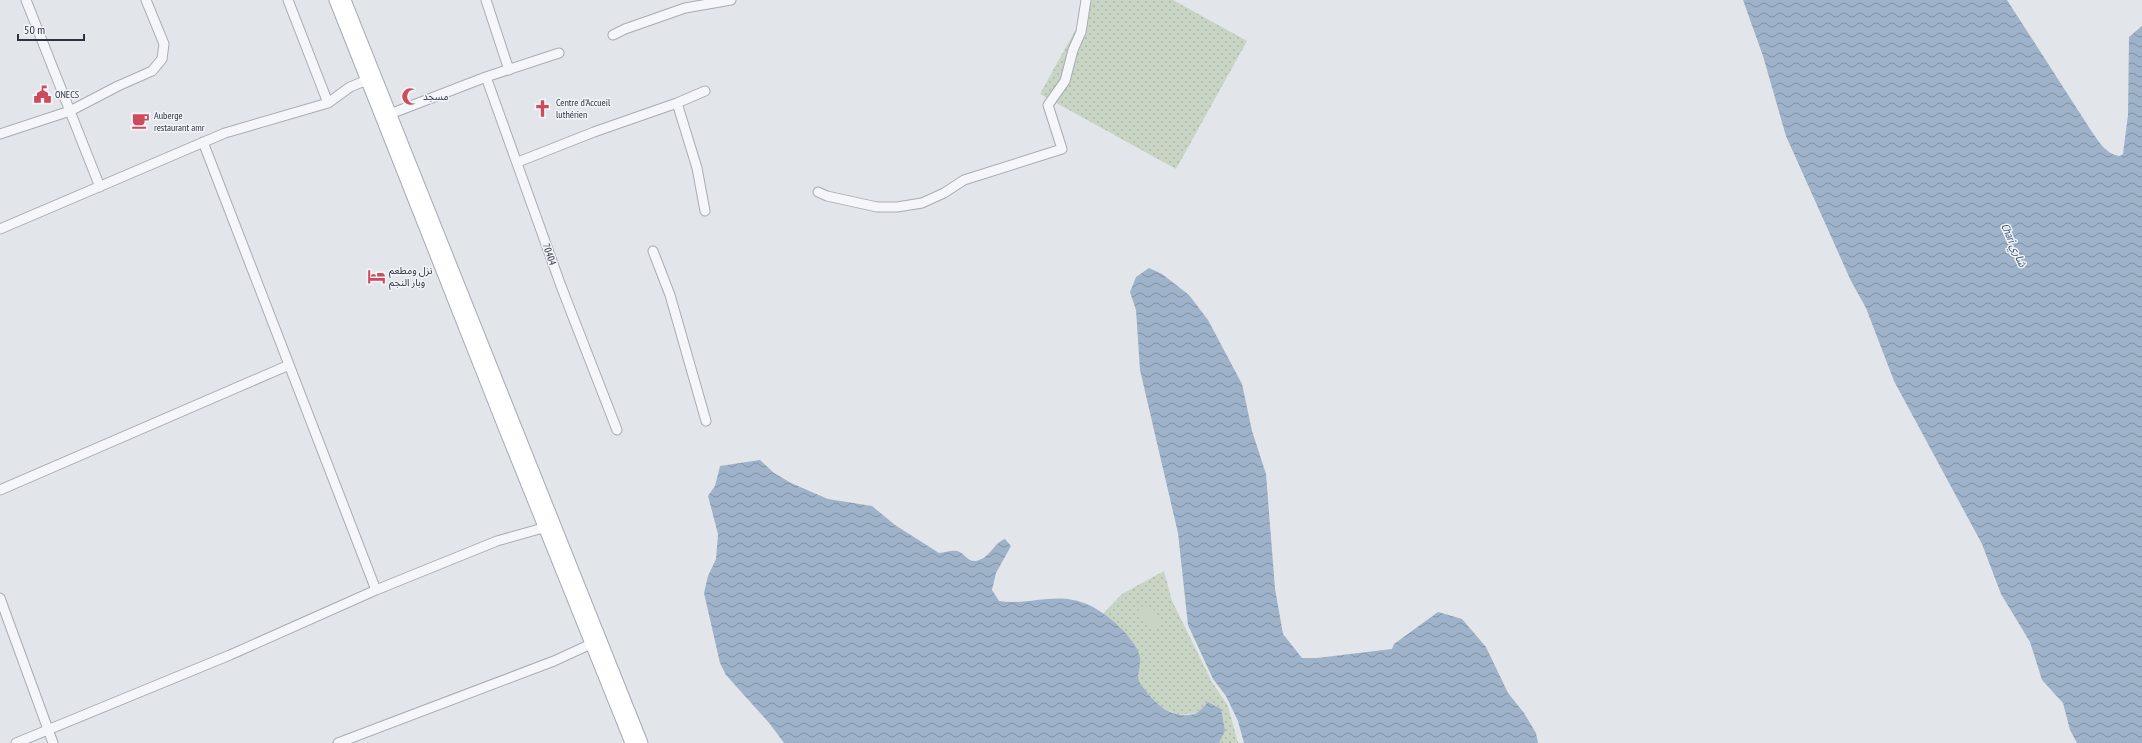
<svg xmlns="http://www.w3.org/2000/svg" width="2142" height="743" font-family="'PT Sans Narrow','Noto Sans Arabic',sans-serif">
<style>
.grass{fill:url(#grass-dots)}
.garden{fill:#c8d4c4}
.water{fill:url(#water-waves)}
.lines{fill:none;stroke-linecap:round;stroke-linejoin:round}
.minor-casing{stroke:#a7acb4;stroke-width:11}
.major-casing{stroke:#a2aab6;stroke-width:13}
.minor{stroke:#f5f6f9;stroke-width:9}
.major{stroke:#fff;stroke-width:11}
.labels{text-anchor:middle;stroke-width:3;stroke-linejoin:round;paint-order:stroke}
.poi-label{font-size:10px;fill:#2b3342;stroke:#f2f4f8;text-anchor:start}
.street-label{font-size:10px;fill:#2b3342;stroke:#f2f4f8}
.water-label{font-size:11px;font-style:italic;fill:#355176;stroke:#f2f4f8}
</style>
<defs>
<pattern id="grass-dots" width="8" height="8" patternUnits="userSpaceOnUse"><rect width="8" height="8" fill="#c8d4c4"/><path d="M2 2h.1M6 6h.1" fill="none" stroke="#acb6aa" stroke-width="1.8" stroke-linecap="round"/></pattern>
<pattern id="water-waves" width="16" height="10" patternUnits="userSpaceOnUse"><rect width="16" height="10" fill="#9eb2c9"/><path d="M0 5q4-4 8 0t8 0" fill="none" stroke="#8191a5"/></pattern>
</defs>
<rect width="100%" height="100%" fill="#e2e5ea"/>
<!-- grass -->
<path class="grass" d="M 1092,0 L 1173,0 L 1247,41 L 1176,169 L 1040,94 Z
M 1164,571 L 1172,601 L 1212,682 L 1228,706 L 1238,743 L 1219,743 L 1225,731 L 1196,713 L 1178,715 L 1157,705 L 1139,682 L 1139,654 L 1103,614 L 1122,594 Z"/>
<!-- garden -->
<path class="garden" d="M 1145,605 C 1154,607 1159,615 1161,624 L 1157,628 C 1147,626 1142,622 1138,613 L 1139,608 Z"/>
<!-- water -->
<path class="water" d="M 1743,0 L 2007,0 L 2092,132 C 2099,142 2107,155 2120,156 L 2123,154 L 2128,115 L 2129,37 L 2142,26 L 2142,743 L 2077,743 L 2070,730 L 2063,703 L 2042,680 L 2030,642 L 2001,594 L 1982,544 L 1894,381 L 1866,308 L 1851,281 L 1786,136 L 1763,56 Z
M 1149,268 L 1162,274 L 1189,295 L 1208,320 L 1242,384 L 1252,431 L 1266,474 L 1275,589 L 1283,634 L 1302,658 L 1317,658 L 1392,649 L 1394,644 L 1438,612 L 1462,619 L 1486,647 L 1508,693 L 1524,713 L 1536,733 L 1538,743 L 1244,743 L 1238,721 L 1226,696 L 1213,679 L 1188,625 L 1178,533 L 1140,370 L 1136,310 L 1130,292 L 1136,277 Z
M 760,460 L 774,473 L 791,483 L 828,499 L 872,506 L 895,525 L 939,553 C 944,553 952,550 957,551 C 965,553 967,562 976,561 C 991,558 993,543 1005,539 L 1011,546 L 996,573 L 992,590 L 999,601 C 1031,606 1056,590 1089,605 C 1105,612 1134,637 1139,654 C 1142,662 1137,673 1139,681 C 1140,684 1144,688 1146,691 C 1158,707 1173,719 1195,714 C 1200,712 1205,705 1208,702 L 1221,709 L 1225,731 L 1219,743 L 784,743 L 770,724 L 726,675 L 720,663 L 704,593 L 708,576 L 716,559 L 718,534 L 708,496 L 715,486 L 720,466 Z"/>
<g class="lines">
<defs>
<path id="minor" d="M 26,0 L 100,187
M 288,0 L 328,103
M 486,0 L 509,70
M 613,35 L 625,29 L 685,8 L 731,0
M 486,77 L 561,286 L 617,430
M 677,103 L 697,168 L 705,211
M 390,114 L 486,77 L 559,53
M 0,134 L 70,111 L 118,86 L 152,71 L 162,59 L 164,44 L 146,0
M 203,142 L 376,590
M 518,162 L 594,132 L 677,103 L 705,91
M 818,192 L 827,196 L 877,207 L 897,207 L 922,203 L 944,193 L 964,180 L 1062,149 L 1048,105 L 1065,81 L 1073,50 L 1081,32 L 1086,0
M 0,229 L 225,133 L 328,103 L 350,87 L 372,78
M 653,251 L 670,295 L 706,421
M 0,490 L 289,365
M 0,598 L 53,743
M 16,743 L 230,655 L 376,590 L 497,541 L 550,526
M 338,743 L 554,661 L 591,644"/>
<path id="major" d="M 335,0 C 432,248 531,496 631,743
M 345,0 L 642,743"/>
</defs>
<!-- minor casing -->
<use href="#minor" class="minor-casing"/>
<!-- major casing -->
<use href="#major" class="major-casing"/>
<!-- minor -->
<use href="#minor" class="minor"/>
<!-- major -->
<use href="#major" class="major"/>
</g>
<!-- icons -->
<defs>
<symbol id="civic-bare" viewBox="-9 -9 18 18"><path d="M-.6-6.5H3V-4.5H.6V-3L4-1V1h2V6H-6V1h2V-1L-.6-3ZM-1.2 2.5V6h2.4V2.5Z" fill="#cc4b5c" stroke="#f2f4f8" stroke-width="2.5" paint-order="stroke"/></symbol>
<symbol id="mosque-bare" viewBox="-9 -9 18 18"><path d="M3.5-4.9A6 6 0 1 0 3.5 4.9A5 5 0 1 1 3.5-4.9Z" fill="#cc4b5c" stroke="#f2f4f8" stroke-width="2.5" paint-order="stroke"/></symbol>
<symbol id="church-bare" viewBox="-9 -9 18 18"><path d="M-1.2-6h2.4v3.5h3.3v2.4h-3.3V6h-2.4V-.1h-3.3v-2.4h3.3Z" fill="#cc4b5c" stroke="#f2f4f8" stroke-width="2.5" paint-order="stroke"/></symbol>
<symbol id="cafe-bare" viewBox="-9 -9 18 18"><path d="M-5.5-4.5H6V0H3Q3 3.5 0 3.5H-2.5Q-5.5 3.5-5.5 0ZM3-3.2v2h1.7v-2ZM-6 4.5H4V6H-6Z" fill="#cc4b5c" stroke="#f2f4f8" stroke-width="2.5" paint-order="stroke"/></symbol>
<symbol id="hotel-bare" viewBox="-9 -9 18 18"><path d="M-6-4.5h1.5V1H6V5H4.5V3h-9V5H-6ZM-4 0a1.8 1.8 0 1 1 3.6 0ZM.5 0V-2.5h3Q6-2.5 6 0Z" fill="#cc4b5c" stroke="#f2f4f8" stroke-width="2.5" paint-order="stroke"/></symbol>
</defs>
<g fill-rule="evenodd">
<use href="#civic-bare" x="30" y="82" width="25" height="25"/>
<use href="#mosque-bare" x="398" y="84" width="25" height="25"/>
<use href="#church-bare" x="530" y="96" width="25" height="25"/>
<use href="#cafe-bare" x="128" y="108" width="25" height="25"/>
<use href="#hotel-bare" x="364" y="264" width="25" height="25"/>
</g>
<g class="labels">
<!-- poi labels -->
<g class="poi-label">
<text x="55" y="98">ONECS</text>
<text x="423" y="100">مسجد</text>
<text x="556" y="106">Centre d'Accueil<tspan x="556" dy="12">luthérien</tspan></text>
<text x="154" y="119">Auberge<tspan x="154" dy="12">restaurant amr</tspan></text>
<text x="389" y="274">نزل ومطعم<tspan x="389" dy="12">وبار النجم</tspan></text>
</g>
<!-- street labels -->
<g class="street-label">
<text transform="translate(550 254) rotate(71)" y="4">70404</text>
</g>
<!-- water labels -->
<g class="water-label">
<text transform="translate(2014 245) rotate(66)" y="4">Chari شاري</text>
</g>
</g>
<!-- scale -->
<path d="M18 34v6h66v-6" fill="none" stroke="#2b3342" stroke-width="2"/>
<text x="24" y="34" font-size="12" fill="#2b3342" stroke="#f2f4f8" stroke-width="3" paint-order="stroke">50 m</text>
</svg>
